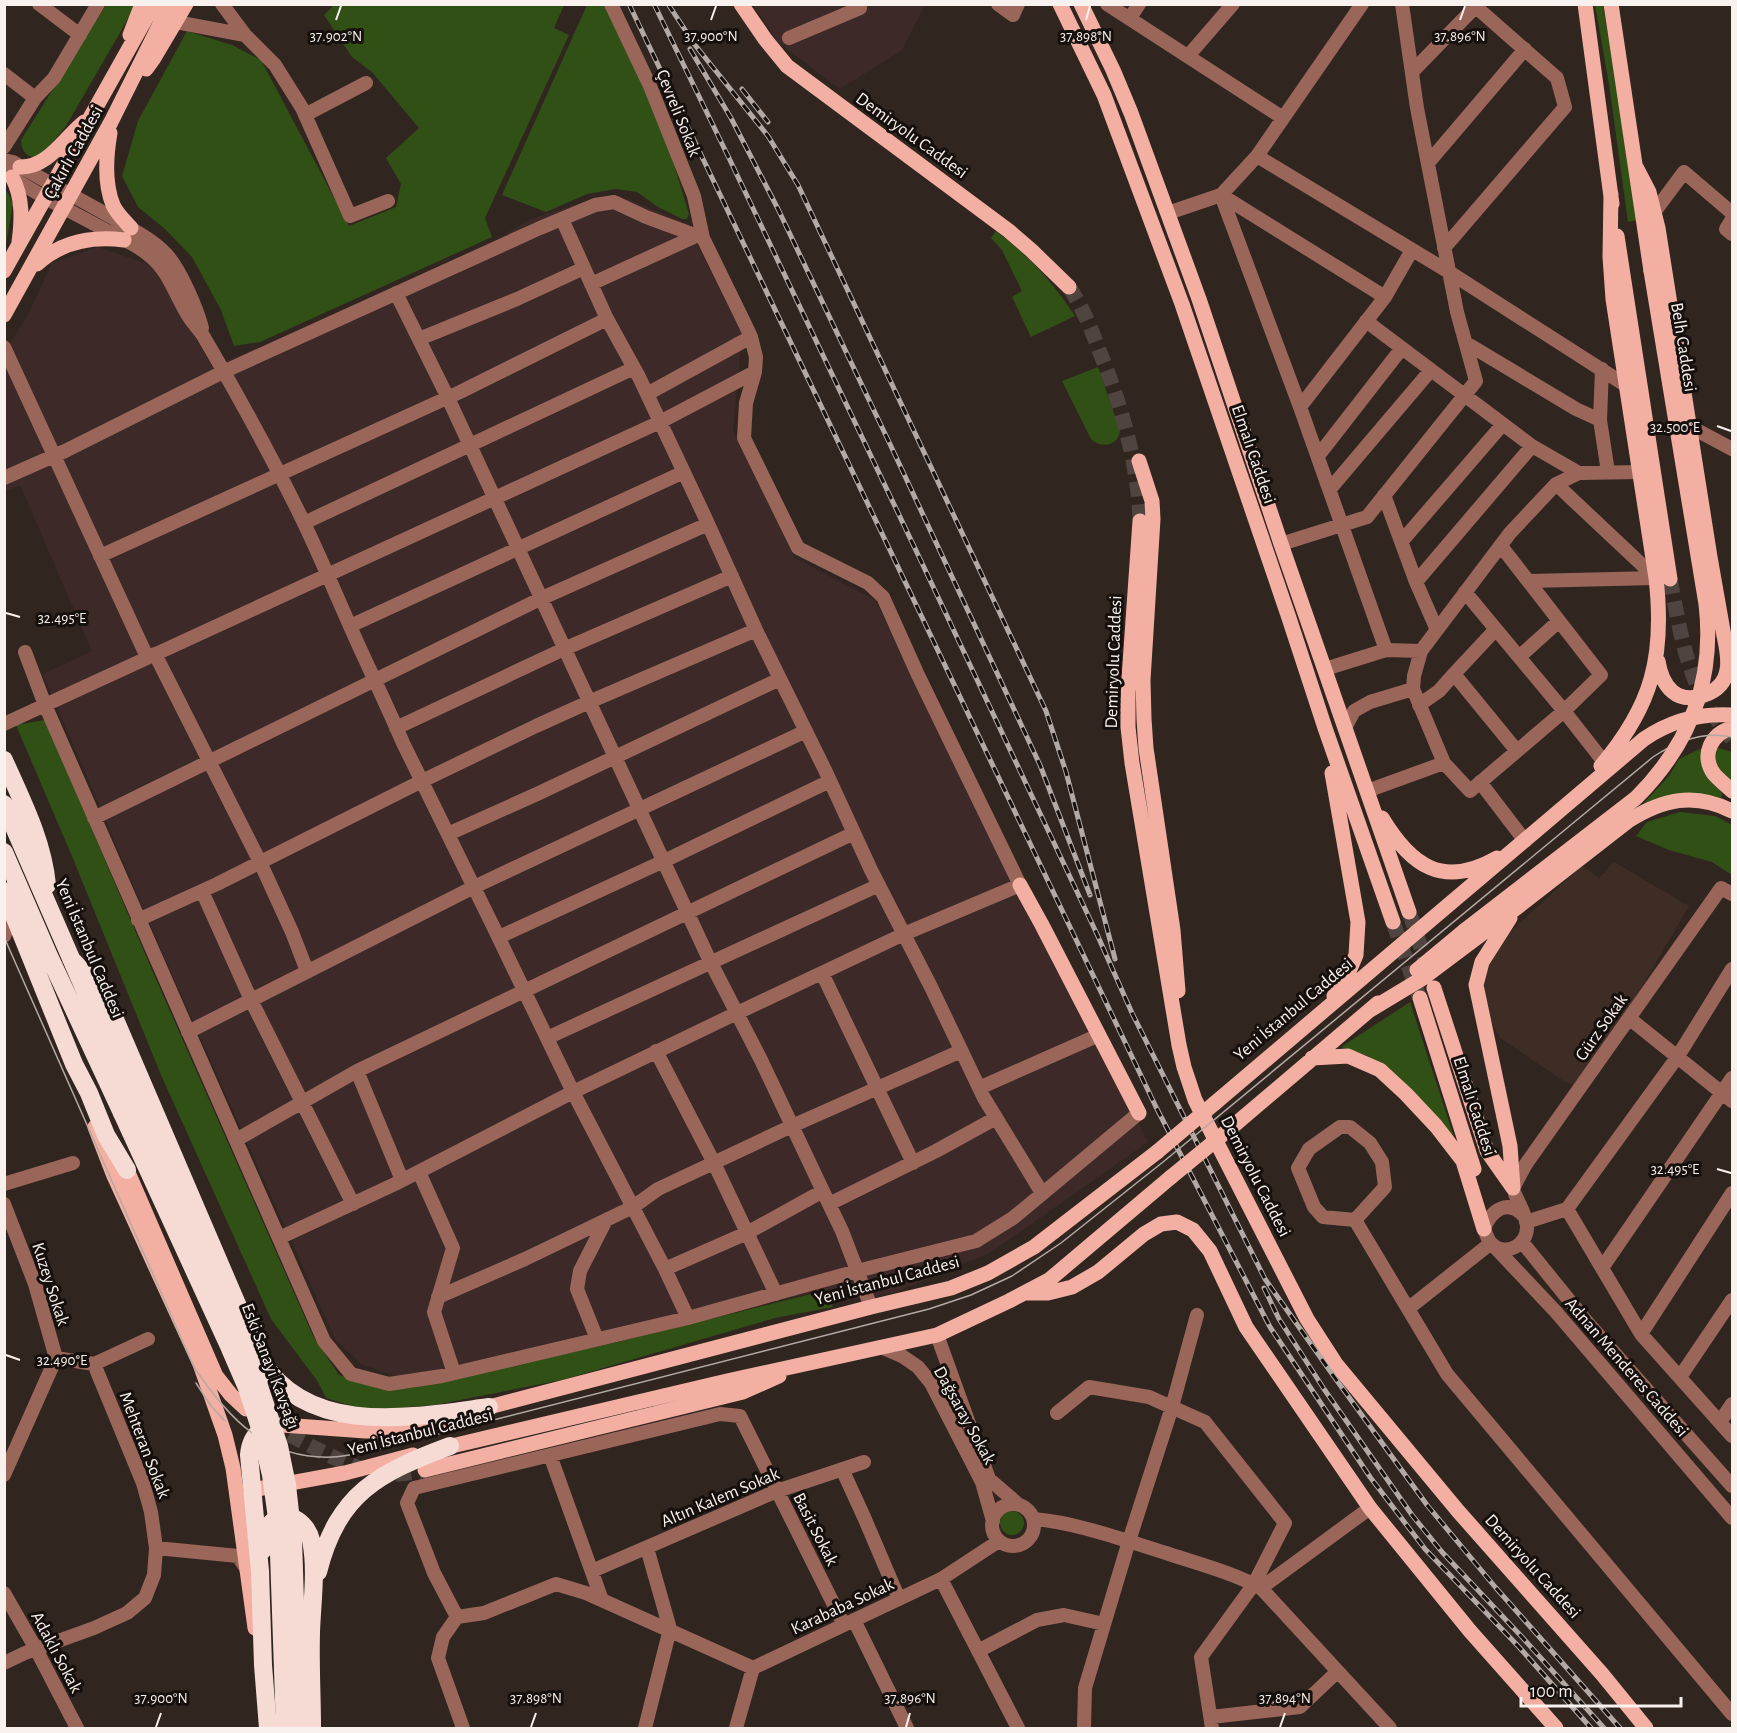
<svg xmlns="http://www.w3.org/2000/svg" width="1737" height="1733" font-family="'Alegreya Sans',sans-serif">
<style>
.industrial{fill:#3d2a28}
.built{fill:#3e2d24}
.green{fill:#315016}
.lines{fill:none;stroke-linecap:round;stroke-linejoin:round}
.major-tunnel{stroke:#4f443f;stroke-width:15;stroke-dasharray:15 8;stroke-linecap:butt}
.minor{stroke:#9b665a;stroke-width:14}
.major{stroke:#f3b0a2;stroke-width:15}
.highway{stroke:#f6dbd5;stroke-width:18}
.tram{stroke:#b3aaa5;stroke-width:1.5}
.rail-casing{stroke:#b3aaa5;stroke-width:5}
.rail{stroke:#15100d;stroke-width:3;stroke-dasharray:9;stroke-linecap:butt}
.major-bridge{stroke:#f3b0a2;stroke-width:15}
.highway-bridge{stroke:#f6dbd5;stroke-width:18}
.ticks{fill:none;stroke:#f9f1ed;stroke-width:2}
.labels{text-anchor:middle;stroke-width:6;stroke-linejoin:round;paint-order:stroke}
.street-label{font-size:18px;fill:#f9f1ed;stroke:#15100d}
.ticks-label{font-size:15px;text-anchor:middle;fill:#f9f1ed;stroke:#15100d;stroke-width:6;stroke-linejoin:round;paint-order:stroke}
</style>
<rect width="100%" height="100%" fill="#312520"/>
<!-- industrial -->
<path class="industrial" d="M 753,5 L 925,5 L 902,50 L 840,89 L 779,43 Z
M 620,196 L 686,223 L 742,333 L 733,431 L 795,558 L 875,600 L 1027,905 L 1148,1142 L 990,1253 L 896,1292 L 845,1301 L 833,1289 L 813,1293 L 761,1303 L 515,1363 L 398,1377 L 361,1364 L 335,1339 L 154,934 L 43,674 L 92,651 L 20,485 L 5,491 L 4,352 L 27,317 L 52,263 L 98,247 L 154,266 L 212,367 L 269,343 L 497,240 L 528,220 L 593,199 Z"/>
<!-- built -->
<path class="built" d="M 1614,862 L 1689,906 L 1621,1022 L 1574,1085 L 1565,1082 L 1500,1038 L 1489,1017 L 1483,985 L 1490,960 L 1510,932 L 1582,866 L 1599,878 Z"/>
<!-- green -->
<path class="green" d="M 106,5 L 136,5 L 66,126 L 44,153 L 32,157 C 23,153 22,149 21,140 Z
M 334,5 L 564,5 L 554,28 L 569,35 L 485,218 L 492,237 L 260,342 L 234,346 L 221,310 L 192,257 L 165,229 L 138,207 L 122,176 L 138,121 L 187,31 L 232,45 L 261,60 L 349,226 L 396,207 L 401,184 L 386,158 L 419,128 L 372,72 L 352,57 L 324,15 Z
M 587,5 L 607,5 L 663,128 L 689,214 L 687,219 L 682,219 L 658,207 L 637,192 L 616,189 L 587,194 L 546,212 L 502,195 Z
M 1595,5 L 1603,5 L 1638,220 L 1628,222 L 1609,84 Z
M 5,190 L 8,193 L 13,204 L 5,249 Z
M 996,231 C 1031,258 1050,279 1075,316 L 1031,337 L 1012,297 L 1022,291 L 1002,250 L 991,238 Z
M 1098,367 L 1120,431 C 1118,446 1101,449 1091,439 L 1062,381 Z
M 45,720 L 155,977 L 313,1336 L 339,1375 L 373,1386 L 410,1388 L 622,1341 L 827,1290 L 833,1307 L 775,1318 L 562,1380 L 434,1405 L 395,1408 L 358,1408 L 326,1398 L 318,1382 L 271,1319 L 161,1075 L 74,861 L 16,725 Z
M 1719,748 L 1732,752 L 1732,786 L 1714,768 L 1715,749 Z
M 1700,749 L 1707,775 L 1722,793 L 1721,799 C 1690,788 1673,797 1642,805 L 1669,776 L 1679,759 Z
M 1680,812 L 1715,816 L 1732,825 L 1732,875 L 1712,862 L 1669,850 L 1636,836 L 1647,822 Z
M 1410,1002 L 1456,1143 L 1405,1084 L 1368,1056 L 1341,1047 Z
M1000 1523a12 12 0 1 1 24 0a12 12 0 1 1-24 0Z"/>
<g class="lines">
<!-- major-tunnel -->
<path class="major-tunnel" d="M 1069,287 C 1082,306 1091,328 1099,350 C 1121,404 1138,462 1140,521
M 1670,579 C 1678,619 1684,664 1705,701 C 1712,715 1723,727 1732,739
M 1409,912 L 1430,974
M 1393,922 L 1419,996
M 269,1424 C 301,1440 349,1470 384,1474 C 398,1475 412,1473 425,1470"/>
<!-- minor -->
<path class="minor" d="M 39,4 L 80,35
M 222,4 L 245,35 L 275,65 L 302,108 L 350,216 L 388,201
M 611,4 L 650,86 L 694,196 L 703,238
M 998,4 L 1013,15 L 1018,4
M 1107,4 L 1283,118
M 1130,18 L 1139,4
M 176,22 L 245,35
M 789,38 L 860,8
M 1188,56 L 1233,4
M 1412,72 L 1478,4
M 4,74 L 35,98
M 305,115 L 366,83
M 4,147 L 35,98 L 54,78 L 98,4
M 1257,156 L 1449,272 L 1627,386
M 4,160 L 13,162 C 46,182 80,199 113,218 C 131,229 152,239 166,254 C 180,269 197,308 202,328
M 1428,163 L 1525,49
M 4,172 C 36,195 73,212 107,231 C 122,239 138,245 150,256 C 169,271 176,297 189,317 C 194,325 201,331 205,339 C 240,399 274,461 304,523 C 323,563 340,604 358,644 C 373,677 389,710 403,743 L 493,926 L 573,1092 L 665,1269 L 688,1318 L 442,1376 L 389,1384 L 351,1374 L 324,1341 L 45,705 L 660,422 L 755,372
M 1655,211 L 1684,172 L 1732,213
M 1168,213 L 1221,195 L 1257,156 L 1362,4
M 562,219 L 607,319 L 639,377 L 704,515 L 756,630 L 825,770 L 871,870 L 931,987 L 984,1098 L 1042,1193
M 1732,219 L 1726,229 L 1732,234
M 1444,248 L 1565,107 L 1557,78 L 1476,7
M 1412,250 L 1385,297 L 1221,195 L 1300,407 L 1386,650 L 1421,651
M 591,284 L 696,236
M 396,293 L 448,398 L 709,959 L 761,1060 L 829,1204 L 842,1231 L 871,1307
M 1366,321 L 1532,446 L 1579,473
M 419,339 L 517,299 L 584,268
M 1466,343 L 1576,409 L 1600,420 L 1602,369
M 4,347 L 147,657
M 647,394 L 751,337
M 1300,407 L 1385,297
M 1600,420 L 1608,472
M 1689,426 L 1732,449
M 1318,456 L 1402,348
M 4,478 L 65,451 L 223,372 L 540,228 L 595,205 L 614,202 L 646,217 L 703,238 L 744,322 L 751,337 L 756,357 L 755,372 L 746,403 L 744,438 L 798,548 L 868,583 L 883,597 L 918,675 L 1020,885 L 904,934 L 737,1013 L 573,1092 L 395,1184 L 279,1238
M 1556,484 L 1656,578
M 1330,489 L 1431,370
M 1384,495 L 1416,582 L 1437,630
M 304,523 L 634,368
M 1402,541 L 1503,424
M 1281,544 L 1367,517 L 1476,381 L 1457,312 L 1417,108 L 1402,4
M 100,556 L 460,392 L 607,319
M 1528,581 L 1656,578
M 1416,582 L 1532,446
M 1465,592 L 1564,711 L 1604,762
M 350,626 L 684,472
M 1496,629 L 1454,674 L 1517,751
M 155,654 L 260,862 L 292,932 L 307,971
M 1519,657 L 1559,621
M 1325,669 L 1386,650
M 1413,689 L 1444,763
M 1419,705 L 1439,691 L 1454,674
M 4,724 L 45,705 L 25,652
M 1346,726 L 1354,711 L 1370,702 L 1413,689 L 1414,676 L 1421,651 L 1510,533 L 1556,484 L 1579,473 L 1640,472
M 396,728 L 564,649 L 732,576
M 1480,782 L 1525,841
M 1367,791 L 1444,763 L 1470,791 L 1564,711 L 1601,675 L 1501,546
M 94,818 L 540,599 L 708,524
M 448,834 L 537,794 L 780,679
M 202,891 L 251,1000 L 353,1204
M 138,920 L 217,884 L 422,781 L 536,726 L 589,702 L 756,630
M 4,936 L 14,914
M 499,937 L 664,861 L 830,781
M 822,973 L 913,1163
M 1629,1018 L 1732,1101
M 188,1032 L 474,887 L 806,731
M 547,1038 L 879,885
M 656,1051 L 714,1163 L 776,1294
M 357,1071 L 402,1180
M 979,1088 L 1099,1035
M 1340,1127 L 1350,1127 L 1370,1143 L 1382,1162 L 1385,1187 L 1355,1220 L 1323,1217 L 1314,1207 L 1298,1168 L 1309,1149 Z
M 236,1140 L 357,1071 L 854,833
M 419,1172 L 453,1248 L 434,1312 L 454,1373
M 4,1184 L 73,1163
M 1513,1188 L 1526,1164 L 1721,888 L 1732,894
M 1515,1194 C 1519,1204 1526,1215 1527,1226 C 1528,1246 1504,1258 1490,1242 C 1487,1238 1486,1233 1484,1229 C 1491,1210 1508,1198 1524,1216
M 4,1204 L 35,1284 L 56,1358 L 4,1475
M 829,1204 L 936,1151 L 996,1118
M 1567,1209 L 1641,1334 L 1732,1436
M 1355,1220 L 1447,1374 L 1732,1714
M 1526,1222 L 1567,1209 L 1678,1056 L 1732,969
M 1522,1242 L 1586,1321 L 1732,1486
M 1491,1243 L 1556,1312 L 1732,1518
M 1602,1268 L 1732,1078
M 665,1269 L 747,1233 L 823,1191
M 438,1297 L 525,1259 L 633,1207 L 658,1189 L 792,1126 L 961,1051
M 1409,1308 L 1491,1243
M 688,1318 L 857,1271 L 976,1241 L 1013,1218 L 1139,1113
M 1641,1334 L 1732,1193
M 937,1335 L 989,1479 L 1019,1505
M 597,1339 L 577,1289 L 580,1271 L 606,1220
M 881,1347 L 902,1356 L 918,1367 L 931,1383 L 982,1482 L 993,1521
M 56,1358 L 94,1364 L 148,1339
M 1680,1377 L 1732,1300
M 1057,1413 L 1089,1387 L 1149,1397 L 1205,1422 L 1285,1523 L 1254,1584 L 1201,1657 L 1212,1728
M 1720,1422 L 1732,1404
M 550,1455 L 602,1600
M 842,1469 L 864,1517 L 899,1599
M992 1525a21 21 0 1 1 42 0a21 21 0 1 1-42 0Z
M 1034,1519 C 1079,1523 1123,1540 1166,1553 C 1199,1564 1231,1572 1261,1588 L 1390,1728
M 156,1548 L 238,1556 L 246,1568
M 592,1571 L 777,1491 L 864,1462
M 941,1579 L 1018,1728
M 1261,1588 L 1370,1508
M 4,1593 L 36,1649 L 77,1728
M 457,1617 L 434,1573 L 407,1503 L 414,1488 L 720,1414 L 740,1416 L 844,1625
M 854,1620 L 907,1728
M 978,1651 L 1037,1620 L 1064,1615 L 1104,1624
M 4,1663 L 25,1653 L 94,1628 L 127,1613 L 145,1598 L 154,1575 L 156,1548 L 151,1512 L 143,1483 L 94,1364
M 1211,1717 L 1300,1707 L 1337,1672
M 463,1728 L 438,1658 L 443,1637 L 457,1617 L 484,1613 L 556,1584 L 586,1593 L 753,1668
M 645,1728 L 670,1629 L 647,1548
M 736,1728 L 753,1668 L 941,1579 L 999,1541
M 1084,1728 L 1085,1688 L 1129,1541 L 1172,1407 L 1197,1315"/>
<!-- major -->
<path class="major" d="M 741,4 L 765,39 L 787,66 L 1009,231 L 1032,251 L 1069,287
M 1060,4 L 1104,95 L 1182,304 L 1289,618 L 1325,728 L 1393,922
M 1081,4 L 1113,70 L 1131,113 L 1199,299 L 1281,544 L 1409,912
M 1585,4 L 1612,204
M 1611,4 L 1651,271
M 130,35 L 142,4
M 146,69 L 154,58 L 186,4
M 110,133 C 106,156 104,183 113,205 C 117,214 125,221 131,228
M 20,167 C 48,168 64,138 84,122
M 1636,167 L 1649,192 L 1658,228 C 1675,338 1692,448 1710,557 C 1714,580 1718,602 1722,625 C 1724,639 1730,655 1727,670 C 1725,683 1716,691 1704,695 C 1676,705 1662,686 1658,661
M 12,177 C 23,197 22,220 19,242
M 1617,236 L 1670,579
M 37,264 C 61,242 92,236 124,240
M 4,271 L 154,4
M 4,315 L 111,122 L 170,4
M 1139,461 L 1152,501 L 1153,519 L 1143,680 L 1144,719 L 1146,748 L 1173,930 L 1178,991
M 1140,521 L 1128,692 L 1128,727 L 1132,763 L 1179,1045 L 1184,1067 L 1195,1100 L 1307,1319 L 1336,1364 L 1458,1511 L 1602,1674 L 1646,1728
M 1732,728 C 1712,733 1700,755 1714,774 C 1719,780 1726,785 1732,791
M 1601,766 C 1652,706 1665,657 1656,578 L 1613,299 L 1610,257 L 1611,194
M 1332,773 L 1358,922 L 1356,955 L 1344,983 L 1334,996
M 1382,818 C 1411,866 1443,889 1497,858
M 1020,885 L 1042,925 L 1139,1113
M 1510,918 L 1482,962 L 1476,985 L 1510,1146 L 1513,1188
M 1417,970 L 1464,931
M 1434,988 L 1487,1151 L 1513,1188
M 1420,998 L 1474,1169
M 1370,1010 L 1423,978 L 1519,906 L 1628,821 C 1663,799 1694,792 1732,811
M 1312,1058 L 1348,1056 L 1380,1070 L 1406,1094 L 1436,1126 L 1463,1161 L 1484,1229
M 1215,1103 L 1644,739 C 1670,721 1700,713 1732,715
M 95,1127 L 114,1176 L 200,1364 L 225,1435 L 233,1468 L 255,1628
M 1232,1127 L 1378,1003
M 127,1170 L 216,1376 L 231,1395 L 246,1409
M 1028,1293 L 1048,1293 L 1072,1287 L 1098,1272 L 1144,1234 L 1161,1224 L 1177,1222 L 1193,1230 L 1210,1251 L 1246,1327 L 1370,1508 L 1470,1631 L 1556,1728
M 266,1427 L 282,1425 L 366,1431 L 397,1431 L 440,1423 L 489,1407 L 871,1307 L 951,1288 L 988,1273 L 1034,1247 L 1157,1152
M 439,1449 L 727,1381 L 937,1335 L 1009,1301 L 1049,1280 L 1171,1177
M 425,1470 L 743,1392 L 779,1376
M 252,1490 L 345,1473 L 413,1455"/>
<!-- highway -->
<path class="highway" d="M 4,760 C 22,801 43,841 47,885
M 4,804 L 136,1108
M 4,852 L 49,956 L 122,1113
M 4,891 L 74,1064 L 89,1093 L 106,1135 L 127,1170
M 71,959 L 88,977 L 114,1017 L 261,1360 C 309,1438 413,1417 489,1407
M 266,1427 C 255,1433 250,1442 249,1455 L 260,1571 L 263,1665 L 268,1728
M 263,1550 C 264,1542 264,1531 270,1524 C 285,1507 307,1522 311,1540 C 317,1570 312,1602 311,1632 C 310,1664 312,1696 312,1728
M 318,1572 C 338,1493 378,1473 450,1446"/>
<!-- tram -->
<path class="tram" d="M 4,937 L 194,1367 C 228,1418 266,1460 333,1457 C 351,1456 369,1451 387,1447 L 929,1309 L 971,1295 L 1012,1276 L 1061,1243 L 1163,1162 L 1653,757 C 1677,741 1704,731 1732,737
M 196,1383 L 211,1406 L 225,1421"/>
<defs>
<path id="rail" d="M 629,4 L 1156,1107 L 1270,1327 L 1370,1477 L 1425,1549 L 1519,1647 L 1591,1728
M 654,4 L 728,156 L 921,561 L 1096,932 L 1132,1013 L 1265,1279 L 1335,1378 L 1427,1505 L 1496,1588 L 1620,1728
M 668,4 L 695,45 L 768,136 L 798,185 L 1046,711 L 1066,772 L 1115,959
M 690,49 L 731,118 L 778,209 L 889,442 L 1040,765 L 1090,895
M 742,89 L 768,122
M 1264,1288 L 1279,1319 L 1324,1389 L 1412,1515 L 1442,1552 L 1522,1637 L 1604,1728"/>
</defs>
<!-- rail casing -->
<use href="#rail" class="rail-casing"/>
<!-- rail -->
<use href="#rail" class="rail"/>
<!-- major-bridge -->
<path class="major-bridge" d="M 1464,931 L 1636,798 C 1690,744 1715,681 1706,604 L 1651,271
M 1157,1152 L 1215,1103
M 1171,1177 L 1232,1127"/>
<!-- highway-bridge -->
<path class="highway-bridge" d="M 136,1108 L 258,1383 L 279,1446 L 287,1485 L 293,1539 L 299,1728
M 122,1113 L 228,1344 L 247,1388 L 260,1428 L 271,1475 L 278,1525 L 285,1728"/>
</g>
<!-- ticks -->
<path class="ticks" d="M 336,20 L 341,6M 711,20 L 716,6M 1086,20 L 1090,6M 1460,20 L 1465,6M 1717,426 L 1731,431M 6,613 L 20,617M 1717,1169 L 1731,1173M 6,1355 L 20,1360M 156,1727 L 161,1713M 531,1727 L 536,1713M 906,1727 L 910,1713M 1280,1727 L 1285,1713"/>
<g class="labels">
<!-- street labels -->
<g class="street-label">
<text transform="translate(679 113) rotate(68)" y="6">Çevreli Sokak</text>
<text transform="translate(912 135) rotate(36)" y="6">Demiryolu Caddesi</text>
<text transform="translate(73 152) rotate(-61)" y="6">Çakırlı Caddesi</text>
<text transform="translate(1684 347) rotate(81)" y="6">Belh Caddesi</text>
<text transform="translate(1254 454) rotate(71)" y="6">Elmalı Caddesi</text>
<text transform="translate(1113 662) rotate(-88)" y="6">Demiryolu Caddesi</text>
<text transform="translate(90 948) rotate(67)" y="6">Yeni İstanbul Caddesi</text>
<text transform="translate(1293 1009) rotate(-40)" y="6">Yeni İstanbul Caddesi</text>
<text transform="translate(1601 1027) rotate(-55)" y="6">Gürz Sokak</text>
<text transform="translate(1475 1106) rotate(72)" y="6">Elmalı Caddesi</text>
<text transform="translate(1256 1176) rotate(63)" y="6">Demiryolu Caddesi</text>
<text transform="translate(887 1280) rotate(-15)" y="6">Yeni İstanbul Caddesi</text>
<text transform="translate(51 1284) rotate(72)" y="6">Kuzey Sokak</text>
<text transform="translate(271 1366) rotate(69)" y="6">Eski Sanayi Kavşağı</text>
<text transform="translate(1627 1367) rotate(49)" y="6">Adnan Menderes Caddesi</text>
<text transform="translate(965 1415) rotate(61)" y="6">Dağsaray Sokak</text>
<text transform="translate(420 1432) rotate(-14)" y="6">Yeni İstanbul Caddesi</text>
<text transform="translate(145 1445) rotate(69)" y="6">Mehteran Sokak</text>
<text transform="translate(720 1497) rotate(-23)" y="6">Altın Kalem Sokak</text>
<text transform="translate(816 1529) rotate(63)" y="6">Basit Sokak</text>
<text transform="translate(1533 1566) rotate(48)" y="6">Demiryolu Caddesi</text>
<text transform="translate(842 1606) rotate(-25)" y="6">Karababa Sokak</text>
<text transform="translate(57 1652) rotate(62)" y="6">Adaklı Sokak</text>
</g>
</g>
<g class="ticks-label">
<text x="336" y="41">37.902°N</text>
<text x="711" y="41">37.900°N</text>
<text x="1086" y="41">37.898°N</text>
<text x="1460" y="41">37.896°N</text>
<text x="1675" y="432">32.500°E</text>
<text x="62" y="623">32.495°E</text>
<text x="1675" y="1174">32.495°E</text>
<text x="62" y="1365">32.490°E</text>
<text x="161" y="1703">37.900°N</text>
<text x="536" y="1703">37.898°N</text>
<text x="910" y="1703">37.896°N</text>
<text x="1285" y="1703">37.894°N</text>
</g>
<!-- border -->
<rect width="1737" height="1733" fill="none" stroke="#f9f1ed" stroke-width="12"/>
<!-- scale -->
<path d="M1521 1697v9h160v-9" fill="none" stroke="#f9f1ed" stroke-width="3"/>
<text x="1530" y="1697" font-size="18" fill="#f9f1ed" stroke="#15100d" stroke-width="4.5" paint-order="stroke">100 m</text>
</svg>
